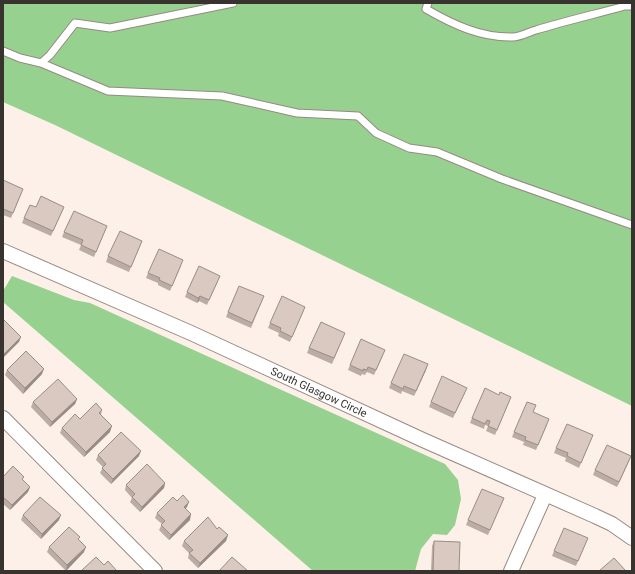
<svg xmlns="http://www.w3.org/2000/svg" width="635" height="574" font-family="Roboto,sans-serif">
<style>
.green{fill:#97d18f}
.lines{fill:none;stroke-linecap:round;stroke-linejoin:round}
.service-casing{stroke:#988982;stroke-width:9}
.minor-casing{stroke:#988982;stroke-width:16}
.service{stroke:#fff;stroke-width:7}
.minor{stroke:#fff;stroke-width:14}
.wall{fill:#bbada6}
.shaded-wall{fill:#988d87}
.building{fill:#d9c9c1;stroke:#988d87}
.labels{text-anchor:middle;stroke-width:3.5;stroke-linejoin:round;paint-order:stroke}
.street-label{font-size:11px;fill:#393330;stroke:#fdf0e9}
</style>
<rect width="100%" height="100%" fill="#fdf0e9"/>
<!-- green -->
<path class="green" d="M 3,3 L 632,3 L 632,406 L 55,125 L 3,102 Z
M 12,276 L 74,300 L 90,303 L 445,464 L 458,480 L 461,499 L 455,525 L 447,535 L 433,534 L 421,549 L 415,571 L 313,571 L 3,302 L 3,291 Z"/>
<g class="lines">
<defs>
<path id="service" d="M 428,3 L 426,9 C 452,24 481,38 513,37 C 520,37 529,32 536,30 C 565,21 596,14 625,6 L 632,6
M 3,51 L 20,58 L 41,63 L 50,55 L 75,23 L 110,28 L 233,3
M 41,63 L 108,91 L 222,96 L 297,113 L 358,116 L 376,133 L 409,148 L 437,152 L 502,179 L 632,225"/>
<g id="minor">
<path id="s1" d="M 3,251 L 191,333 L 423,440 L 595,516 L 612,524 L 632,538"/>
<path d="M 3,418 L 155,571"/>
<path d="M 511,571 L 545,495"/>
</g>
</defs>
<!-- service casing -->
<use href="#service" class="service-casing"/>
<!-- minor casing -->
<use href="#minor" class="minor-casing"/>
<!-- service -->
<use href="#service" class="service"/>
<!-- minor -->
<use href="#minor" class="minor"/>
</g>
<!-- wall -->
<path class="wall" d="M 3,180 L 21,194 L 11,218 L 3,215 Z
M 64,207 L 51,236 L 22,223 L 24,218 Z
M 107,226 L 94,257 L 79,250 L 81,245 L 62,237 L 64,232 Z
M 142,241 L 129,272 L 106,262 L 108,256 Z
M 181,266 L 170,291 L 158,285 L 158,283 L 146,278 L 148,273 Z
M 218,281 L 207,305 L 199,301 L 197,303 L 185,297 L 187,292 Z
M 264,296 L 251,328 L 226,317 L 228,312 Z
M 305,307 L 290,342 L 278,336 L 279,333 L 268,328 L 270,323 Z
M 343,338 L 332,364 L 307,353 L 309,348 Z
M 383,355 L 374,375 L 367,372 L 365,375 L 362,374 L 361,376 L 348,370 L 350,365 Z
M 7,370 L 42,374 L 23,394 L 5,375 Z
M 426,370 L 414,396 L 402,391 L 401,394 L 389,388 L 391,383 Z
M 465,393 L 453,418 L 429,407 L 431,402 Z
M 499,395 L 511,397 L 495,435 L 486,431 L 488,426 L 485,425 L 484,429 L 470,423 L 472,418 Z
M 77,399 L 75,404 L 50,427 L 31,407 L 33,402 Z
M 102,410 L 101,415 L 110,432 L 84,457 L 60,433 L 62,428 L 80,419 Z
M 533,412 L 547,425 L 536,450 L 523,445 L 524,442 L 512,437 L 514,432 Z
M 593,435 L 579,468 L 565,461 L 566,458 L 554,453 L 556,448 Z
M 98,455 L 139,456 L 111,484 L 100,473 L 103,467 L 96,460 Z
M 629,461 L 617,487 L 593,475 L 595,470 Z
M 3,477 L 23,480 L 30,487 L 28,492 L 10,510 L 3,504 Z
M 165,483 L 164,488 L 140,512 L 130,502 L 132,498 L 125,490 L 126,485 Z
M 504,498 L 488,535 L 466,525 L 468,520 Z
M 177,501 L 187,507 L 185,509 L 190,520 L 169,540 L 159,530 L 162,524 L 155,518 L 157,513 Z
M 23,515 L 59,520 L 41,539 L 21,520 Z
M 217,529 L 228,535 L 226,541 L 198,568 L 188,558 L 189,553 L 182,546 L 184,541 Z
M 588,538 L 576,566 L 552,556 L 554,551 Z
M 434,541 L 459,571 L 431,571 L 432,546 Z
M 49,547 L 84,552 L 66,571 L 47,552 Z"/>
<!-- shaded-wall -->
<path class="shaded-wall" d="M 200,296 L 199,301 L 197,303 L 198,298 Z
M 21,337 L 19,342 L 3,358 L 3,355 Z
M 428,364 L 426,370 L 414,396 L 416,391 Z
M 44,369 L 42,374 L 23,394 L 25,388 Z
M 77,399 L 75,404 L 50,427 L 52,422 Z
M 112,426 L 110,432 L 84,457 L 86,452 Z
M 141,451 L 139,456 L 111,484 L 113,479 Z
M 631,456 L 629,461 L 617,487 L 619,482 Z
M 165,483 L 164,488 L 140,512 L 142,507 Z
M 30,487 L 28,492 L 10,510 L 12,505 Z
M 189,502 L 187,507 L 182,512 L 184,507 Z
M 191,514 L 190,520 L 169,540 L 171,535 Z
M 61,515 L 59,520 L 41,539 L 42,534 Z
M 228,535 L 226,541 L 198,568 L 200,563 Z
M 86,547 L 84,552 L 66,571 L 67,565 Z"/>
<!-- building -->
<path class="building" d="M 3,180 L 23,189 L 13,213 L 3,209 Z
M 41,196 L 64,207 L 53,231 L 24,218 L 30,205 L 36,207 Z
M 74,211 L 107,226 L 96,252 L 81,245 L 83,240 L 64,232 Z
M 120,231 L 142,241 L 131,267 L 108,256 Z
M 159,249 L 183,260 L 172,286 L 159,280 L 160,278 L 148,273 Z
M 199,266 L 220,276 L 209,300 L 200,296 L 198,298 L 187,292 Z
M 239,286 L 264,296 L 252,323 L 228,312 Z
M 282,296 L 305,307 L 292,337 L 280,331 L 281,328 L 270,323 Z
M 3,319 L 21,337 L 3,355 Z
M 321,322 L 345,333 L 334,358 L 309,348 Z
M 361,339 L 385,350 L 376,370 L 368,367 L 367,370 L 363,369 L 363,371 L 350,365 Z
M 26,351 L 44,369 L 25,388 L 7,370 Z
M 404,354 L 428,364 L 416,391 L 404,386 L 403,389 L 391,383 Z
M 442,376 L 467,388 L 455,413 L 431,402 Z
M 58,379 L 77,399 L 52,422 L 33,402 Z
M 485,388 L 499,395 L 500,392 L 511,397 L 497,430 L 488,426 L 490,421 L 487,420 L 485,424 L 472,418 Z
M 527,402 L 536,405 L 533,412 L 549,419 L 538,445 L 525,440 L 526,437 L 514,432 Z
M 96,403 L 102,410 L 99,413 L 112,426 L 86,452 L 62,428 L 75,414 L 80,419 Z
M 567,424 L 593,435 L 581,463 L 567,456 L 568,453 L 556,448 Z
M 121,432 L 141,451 L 113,479 L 102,468 L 106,464 L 98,455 Z
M 607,445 L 631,456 L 619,482 L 595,470 Z
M 147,464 L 165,483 L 142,507 L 132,497 L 135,494 L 126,485 Z
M 13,466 L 24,477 L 22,479 L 30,487 L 12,505 L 3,497 L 3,477 Z
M 482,489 L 504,498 L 490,530 L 468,520 Z
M 183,495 L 189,502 L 184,507 L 191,514 L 171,535 L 161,525 L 165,521 L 157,513 L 173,497 L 177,501 Z
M 40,497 L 61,515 L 42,534 L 23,515 Z
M 208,517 L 217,529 L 219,527 L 228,535 L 200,563 L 189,553 L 193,550 L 184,541 Z
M 69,527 L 80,537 L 78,539 L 86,547 L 67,565 L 49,547 Z
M 564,528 L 588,538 L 578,561 L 554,551 Z
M 434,541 L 460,542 L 459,571 L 433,571 Z
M 96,557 L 104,565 L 108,561 L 117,571 L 81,571 Z
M 232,557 L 248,571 L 219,571 Z
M 614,558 L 626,571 L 599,571 Z"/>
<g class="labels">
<!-- street labels -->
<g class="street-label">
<text dy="4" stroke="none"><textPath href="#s1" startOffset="346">South Glasgow Circle</textPath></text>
</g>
</g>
<!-- border -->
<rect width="635" height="574" fill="none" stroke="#393330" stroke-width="8"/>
</svg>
